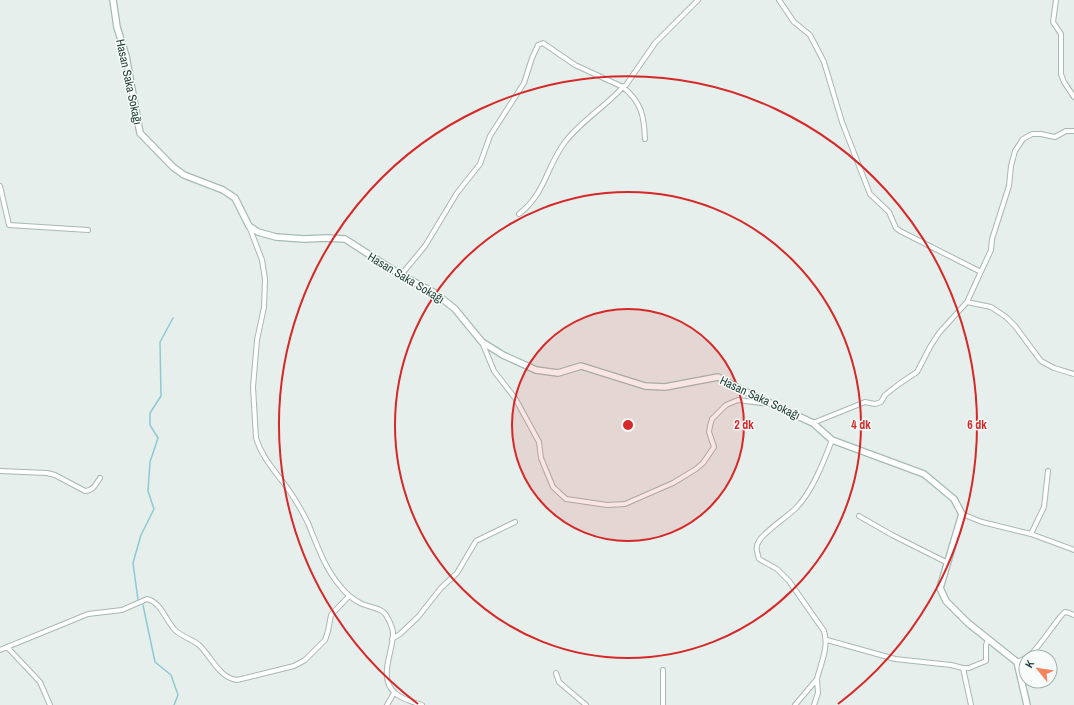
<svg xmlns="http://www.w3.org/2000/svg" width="1074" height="705" font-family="'Archivo Narrow',sans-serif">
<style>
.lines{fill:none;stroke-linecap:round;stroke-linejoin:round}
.stream{stroke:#8ec9d4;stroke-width:1.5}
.street-casing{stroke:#a8b8b2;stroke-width:6}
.secondary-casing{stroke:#a4bbb3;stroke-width:8}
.street{stroke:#fff;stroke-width:4}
.secondary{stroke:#fff;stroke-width:5.5}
.ring{fill:none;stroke:#d62828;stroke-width:2}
.labels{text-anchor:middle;stroke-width:3;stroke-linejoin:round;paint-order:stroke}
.street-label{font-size:12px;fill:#24423a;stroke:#f7fbf9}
.centre{fill:#d62828;stroke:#f7fbf9;stroke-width:2}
.ring-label{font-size:12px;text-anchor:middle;font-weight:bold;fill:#d62828;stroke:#f7fbf9;stroke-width:3;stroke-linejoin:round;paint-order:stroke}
</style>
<rect width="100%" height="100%" fill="#e6efeb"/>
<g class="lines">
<!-- stream -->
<path class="stream" d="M 138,600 L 133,563 L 141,535 L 154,509 L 148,491 L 150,462 L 158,438 L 150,425 L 150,413 L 161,396 L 160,342 L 173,318
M 143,605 L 155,662 L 171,675 L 178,695 L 174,705"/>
<defs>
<path id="street" d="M 779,0 L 794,22 L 810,35 L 824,62 L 842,122 L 870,194 L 889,212 L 896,228 L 900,231 L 981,272
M 1056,0 L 1053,22 L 1061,34 L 1061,74 L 1064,82 L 1074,97
M 0,186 L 9,225 L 88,230
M 519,214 C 546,193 546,167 565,142 C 581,121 605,107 623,87 C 642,103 644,116 645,139
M 249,226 L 262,260 L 265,279 L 264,307 L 257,340 L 253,387 L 256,438 C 262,458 276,472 288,489 C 295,499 302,511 308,523 C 317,545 325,569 341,587 C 346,594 354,600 362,604 C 369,607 382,608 386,615 C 389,620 392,626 393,632 C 394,651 377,677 395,693 C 401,699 413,702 422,705
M 401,275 L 425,246 L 457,193 L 480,164 L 490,136 L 524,83 L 532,58 L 538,45 L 543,43 L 575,65 L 623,87 L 626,85 L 655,43 L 698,0
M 967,302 L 991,307 L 1006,317 L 1015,326 L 1041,361 L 1054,368 L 1074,374
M 482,342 L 494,371 L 515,398 L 539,442 L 541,458 L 553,487 L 566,499 L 607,505 L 625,504 L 673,483 L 696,469 L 703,463 L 714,447 L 709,432 L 710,426 L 712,419 L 726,405 L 738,400 L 769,404
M 813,423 L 865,402 L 875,404 L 881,402 L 885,395 L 899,384 L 917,372 L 930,347 L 939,333 L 967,302 L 991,250 L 992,239 L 1009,186 L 1011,166 L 1015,151 L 1023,139 L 1032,134 L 1041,134 L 1055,137 L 1066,131 L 1074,131
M 0,471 L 47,473 L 55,475 L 85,491 C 93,491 96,484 100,478
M 962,514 L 982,522 L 1031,534 L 1074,550
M 859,516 L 892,535 L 948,563
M 1031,534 L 1044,507 L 1048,471
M 392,639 L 400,634 L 418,617 L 441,588 L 457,573 L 476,541 L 515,522
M 827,640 L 895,659 L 951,665 L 963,668 L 969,668 L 986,661 L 986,645 L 988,639
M 7,647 L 40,682 L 50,705
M 0,650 L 88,614 L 122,610 L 147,599 C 161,602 166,621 175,630 C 182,637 192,639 199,645 C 211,656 219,678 237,680 L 294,666 L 305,660 L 325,640 L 328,631 L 331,615 L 349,596
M 1028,657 C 1037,651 1061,613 1065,612 C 1068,612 1071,614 1074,615
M 1017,662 L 1026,658
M 963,668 L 971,705
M 663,670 L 663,705
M 556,673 L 559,682 L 586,705
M 817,679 C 821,663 829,647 824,631 L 789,581 L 777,569 L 759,559 C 757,552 755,547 759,541 C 764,532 787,517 796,508 C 812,492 824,461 832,440
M 387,705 L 394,693
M 795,705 L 817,679 L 818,693 L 814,705"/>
<path id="secondary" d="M 113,0 L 117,27 L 126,56 L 140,133 L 173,167 L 184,175 L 223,190 L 235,198 L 249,226 L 258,232 L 276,237 L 304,239 L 327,238 L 345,239 L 401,275 L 435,293 L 455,309 L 482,342 L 503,355 L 536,370 L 558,373 L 581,366 L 645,386 L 665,387 L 718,377 L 744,391 L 813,423 L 832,440 L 924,474 L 954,499 L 962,514 L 940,588 L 946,601 L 968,623 L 1017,662 L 1027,705"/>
</defs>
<!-- street casing -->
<use href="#street" class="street-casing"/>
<!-- secondary casing -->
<use href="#secondary" class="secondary-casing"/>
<!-- street -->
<use href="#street" class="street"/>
<!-- secondary -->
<use href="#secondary" class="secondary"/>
</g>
<!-- distance rings -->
<circle cx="628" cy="425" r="116" fill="#d62828" fill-opacity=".12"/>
<g class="ring">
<circle cx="628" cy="425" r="116"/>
<circle cx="628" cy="425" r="233"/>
<path d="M418 704A349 349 0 1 1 838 704"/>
</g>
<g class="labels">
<!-- street labels -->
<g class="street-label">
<text transform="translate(129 82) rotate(78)" y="4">Hasan Saka Sokağı</text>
<text transform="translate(406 278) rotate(31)" y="4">Hasan Saka Sokağı</text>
<text transform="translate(760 398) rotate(25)" y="4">Hasan Saka Sokağı</text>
</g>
</g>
<circle cx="628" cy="425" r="6" class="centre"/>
<g class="ring-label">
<text x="744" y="429">2 dk</text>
<text x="861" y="429">4 dk</text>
<text x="977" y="429">6 dk</text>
</g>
<!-- north arrow -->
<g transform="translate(1038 669) rotate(300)"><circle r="19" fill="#f7fbf9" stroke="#a3b1ad"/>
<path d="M0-3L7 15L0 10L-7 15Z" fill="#f4845f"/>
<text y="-6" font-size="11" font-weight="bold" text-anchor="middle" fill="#24423a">K</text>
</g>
</svg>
